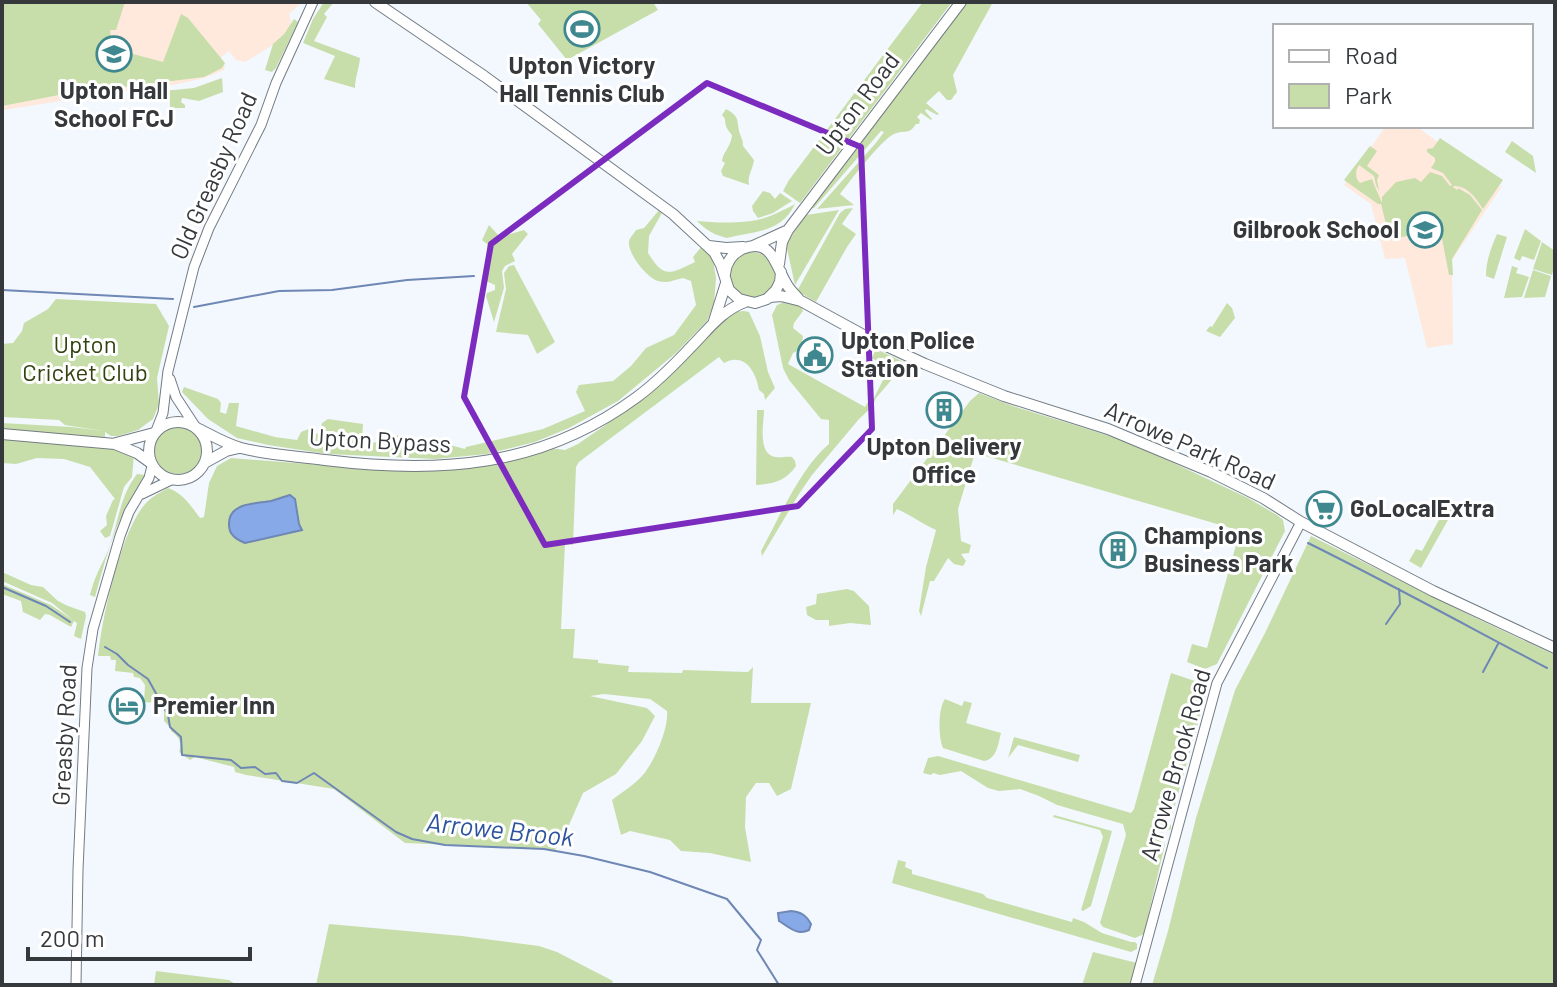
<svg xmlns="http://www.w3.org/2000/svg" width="1557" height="987" font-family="Barlow,sans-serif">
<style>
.education{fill:#ffe8dc}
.green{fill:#c8deaa}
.water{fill:#87a9e7;stroke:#6e87b4;stroke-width:2}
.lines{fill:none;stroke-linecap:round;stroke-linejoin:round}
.stream{stroke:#6e87b4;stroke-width:2}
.secondary-casing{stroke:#737c84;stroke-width:11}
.primary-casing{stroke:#737c84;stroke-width:12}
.secondary{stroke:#fff;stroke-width:9}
.primary{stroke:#fff;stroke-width:10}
.marked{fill:none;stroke:#7b2cbf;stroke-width:6;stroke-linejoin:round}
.labels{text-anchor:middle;stroke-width:6;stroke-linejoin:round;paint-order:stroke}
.poi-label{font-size:24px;font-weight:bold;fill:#35393c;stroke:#fff;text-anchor:start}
.street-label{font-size:24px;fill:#35393c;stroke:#fff}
.park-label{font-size:24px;fill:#324310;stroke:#fff}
.water-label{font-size:26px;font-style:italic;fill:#2c539c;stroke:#fff}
</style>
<rect width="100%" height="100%" fill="#f2f8fe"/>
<!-- education -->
<path class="education" d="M 2,2 L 302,2 L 289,14 L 291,21 L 290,27 L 273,45 L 245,62 L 236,60 L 229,51 L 220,58 L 225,66 L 224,70 L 204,78 L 164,87 L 116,92 L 4,110 L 2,105 Z
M 1386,126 L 1416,126 L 1500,187 L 1503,185 L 1452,260 L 1453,344 L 1427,348 L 1405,258 L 1385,259 L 1371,204 L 1344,185 Z"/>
<!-- green -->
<path class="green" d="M 2,2 L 125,2 L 116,30 L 110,30 L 112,46 L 129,46 L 133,54 L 163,62 L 181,14 L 188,18 L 225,63 L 222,68 L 204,77 L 59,95 L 2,106 Z
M 324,2 L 334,2 L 324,14 L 327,17 L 314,41 L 360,58 C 359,69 355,78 355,88 L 324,79 L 335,56 L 303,43 L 313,19 Z
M 526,2 L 653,2 L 658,10 L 567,60 L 538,24 L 541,20 Z
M 923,2 L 952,2 L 800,203 L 783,191 L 789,180 Z
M 964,2 L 993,2 L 953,75 L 957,92 L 951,100 L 947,100 L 939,91 L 926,103 L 939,114 L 937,115 L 926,109 L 925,111 L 932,119 L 931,120 L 921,113 L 917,117 L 920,120 L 919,124 L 916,124 C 908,136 905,129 894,134 C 881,140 850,181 840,194 L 854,205 L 817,209 L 875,144 L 884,132 L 881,131 L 814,208 L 807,209 Z
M 294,19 L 298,22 L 276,68 L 272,72 L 265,70 L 273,44 L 284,34 Z
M 222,78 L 223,92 L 199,101 L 182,98 L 181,102 L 185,105 L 185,108 L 170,108 L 170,101 L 163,91 L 194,88 Z
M 726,109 C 741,117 736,121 740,134 C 744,146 742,135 743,146 L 754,160 C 753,169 747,176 749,185 L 723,176 L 721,171 L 725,163 L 722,161 C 724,150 730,149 732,135 C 727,129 725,126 725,119 L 722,115 Z
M 1440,138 L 1503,180 L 1483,209 C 1476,198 1467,185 1453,186 L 1454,188 L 1458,190 L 1458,188 L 1470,195 L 1482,210 L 1452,259 L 1453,275 L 1449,275 L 1440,228 L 1390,240 L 1381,204 L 1378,204 L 1344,180 L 1370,146 L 1377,151 L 1367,166 L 1379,175 L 1377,180 L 1379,191 L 1376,185 L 1374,176 L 1359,165 C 1355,170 1355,179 1360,183 L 1372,179 C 1375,188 1379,195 1382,203 L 1382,197 L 1396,182 L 1415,178 L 1421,182 L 1430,172 L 1442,176 L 1450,186 L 1452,185 L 1443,173 L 1431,168 L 1435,162 L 1435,158 L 1427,152 L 1427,149 L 1433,148 Z
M 1512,141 L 1533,156 L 1536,173 L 1505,152 Z
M 763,191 L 770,193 L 775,199 L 780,193 L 792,201 L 773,213 L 758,218 L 753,211 L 752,206 Z
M 795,204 C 781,233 755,231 727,238 C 714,235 706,230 697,221 C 716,223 746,224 764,218 C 775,215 785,209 795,204 Z
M 853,208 L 842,224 L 856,234 L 847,247 L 816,302 L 797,291 L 840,213 L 845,209 Z
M 660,209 L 663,211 L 649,236 L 648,253 C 664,278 668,275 695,262 L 693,257 L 702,246 L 712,254 L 716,278 L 714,304 L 707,321 L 676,353 L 618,401 L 569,428 L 535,442 L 487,454 L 435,459 L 327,454 L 268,445 L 237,438 L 208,419 L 182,392 L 184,387 L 218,399 L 221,403 L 220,412 L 226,414 L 229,403 L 239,403 L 236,426 L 275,437 L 297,440 L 301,432 L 311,428 L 317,434 L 320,432 L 322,423 L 328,419 L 363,424 L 362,441 L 390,444 L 394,437 L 397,435 L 406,439 L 404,447 C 417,451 416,450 428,448 C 437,447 439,449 446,444 L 465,449 L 466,447 L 543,429 L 585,411 L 576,392 L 579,385 L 613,381 L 631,366 L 646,348 L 674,335 L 696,305 L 691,281 L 683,278 C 674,280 667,284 658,281 C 647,278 627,253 629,241 C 630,237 634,234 636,230 L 644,228 Z
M 839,210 L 795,285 L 786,244 L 806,215 Z
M 489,225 L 500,237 L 524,230 L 528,234 L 512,254 L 515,261 L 505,266 L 502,271 L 504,288 L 494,322 L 486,296 L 487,293 L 495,290 L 495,285 L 484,280 L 483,277 L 485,267 L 490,264 L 487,244 L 482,240 Z
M 1525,229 L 1541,241 L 1534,260 L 1522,256 L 1520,261 L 1514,258 Z
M 1497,234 L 1507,237 L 1494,279 L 1486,276 C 1486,261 1491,248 1497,234 Z
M 1542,242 L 1555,251 L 1555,263 L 1552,275 L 1533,269 Z
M729 275a23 23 0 1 1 46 0a23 23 0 1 1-46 0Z
M 514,265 L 555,342 L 537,354 L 528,335 L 496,332 L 506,289 L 504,273 L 509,266 Z
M 1512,266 L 1518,268 L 1516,273 L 1529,277 L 1522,297 L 1504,298 Z
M 1533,270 L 1551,276 L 1545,297 L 1524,298 Z
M 56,299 L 156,304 L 169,326 L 157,378 L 159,404 L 153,419 L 138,430 L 118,436 L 111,436 L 105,432 L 105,438 L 2,431 L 2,423 L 72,427 L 103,431 L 65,425 L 59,420 L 2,417 L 2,344 L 13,343 L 22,331 L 24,323 L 48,309 Z
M 786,301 L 801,306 L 803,311 L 794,323 L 793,328 L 803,336 C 802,342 800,351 793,353 L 788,364 L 865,407 L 871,397 L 874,398 L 889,368 L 872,358 L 876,349 L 906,363 L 876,398 L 873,406 L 859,419 L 812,475 L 799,494 L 762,556 L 761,551 C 779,518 801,467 829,444 L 829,420 L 821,419 L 789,380 L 783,368 L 772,315 L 777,305 Z
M 1227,303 L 1232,308 L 1235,318 L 1220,337 L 1206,331 L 1210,326 L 1212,327 Z
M 744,311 L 749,312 L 760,336 L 768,372 L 775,388 L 765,400 L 764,394 L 759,390 C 756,372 745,352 724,363 L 719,357 L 579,462 L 576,467 L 573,545 L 565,544 L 561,629 L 575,629 L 573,658 L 598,660 L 598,663 L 629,666 L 628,672 L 682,673 L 683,670 L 748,672 L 753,667 L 751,703 L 811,703 L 791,789 L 777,796 L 769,783 L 756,783 L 746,797 L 745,827 L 751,862 L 710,853 L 681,851 L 670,840 L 630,831 L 621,835 L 612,800 C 621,793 634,785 642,776 C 654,763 669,728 667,711 L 650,699 L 604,694 L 590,696 L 647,708 L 655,716 L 642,741 L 616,774 L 583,793 L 569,825 L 562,833 L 555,851 L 544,849 L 405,843 L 334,789 L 246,775 L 235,772 L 234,767 L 195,757 L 190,760 L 179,752 C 183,742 178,736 171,731 L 170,727 L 164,721 L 164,711 L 162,708 L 157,708 L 157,703 L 144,702 L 145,685 L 140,678 L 134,677 L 133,673 L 115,671 L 116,660 L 111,660 L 110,656 L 98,656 C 102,618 121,528 147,502 C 153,496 161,492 168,488 C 183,493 191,506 200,518 L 204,517 L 209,483 L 217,466 L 231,458 L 385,470 L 446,471 L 509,461 L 551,448 L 565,450 L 578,444 L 630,408 L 662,384 L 724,319 L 734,312 Z
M 979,393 L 1013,406 L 1129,442 L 1248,498 L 1277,515 L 1283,520 L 1285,531 L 1217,664 L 1205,669 L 1187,662 L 1192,644 L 1207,648 L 1238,538 L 1237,532 L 1234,529 L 975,453 L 958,509 L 961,541 L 971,545 L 969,553 L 961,554 L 966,561 L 963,566 L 954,564 L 948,558 L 934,581 L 930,581 L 921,616 L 919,611 L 926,567 L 936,530 C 922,524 911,515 897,509 L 893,515 L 893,504 L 970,401 Z
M 757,410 L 764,410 C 764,423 758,450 772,456 C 780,459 783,456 792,457 L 795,461 L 796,466 C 786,481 773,484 756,485 Z
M154 450a24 24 0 1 1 48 0a24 24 0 1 1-48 0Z
M 2,439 L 115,449 L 134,454 L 132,477 L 124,487 L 110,536 L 105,538 L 100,531 L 107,525 L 106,516 L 113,500 L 115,499 L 90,467 L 64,459 L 37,458 L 16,464 L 2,463 Z
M 137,474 L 145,475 C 139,489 129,500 123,513 C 110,540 103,569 95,597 L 90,595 C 94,578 100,568 107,553 C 118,526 119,497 137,474 Z
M 1446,507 L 1453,511 L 1421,568 L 1409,561 L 1416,549 L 1422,551 Z
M 1311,536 L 1480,620 L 1555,655 L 1555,985 L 1152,985 L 1168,931 L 1196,818 L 1235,690 L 1265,633 Z
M 2,572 L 31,585 L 43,587 L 58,601 L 68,606 L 85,612 L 86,616 L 81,639 L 74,636 L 77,623 L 74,621 L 71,627 L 50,615 L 45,614 L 40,620 L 23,612 L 21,601 L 2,594 L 2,584 L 51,605 L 73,620 L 52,603 L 2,581 Z
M 847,589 L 854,591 L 869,606 L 871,625 L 850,623 L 829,626 L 829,620 L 816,620 L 807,615 L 806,607 L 816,604 L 817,594 Z
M 1171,673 L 1201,683 L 1206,694 L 1172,816 L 1168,817 L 1153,814 L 1171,825 L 1171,829 L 1164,832 L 1150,834 L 1165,844 L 1144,934 L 1135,938 L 1103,927 L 1100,923 L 1126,835 L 1123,824 L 1057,805 L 1039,796 L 1020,789 L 999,791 L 988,788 L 961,771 L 940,775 L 933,773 L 931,775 L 923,773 L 928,758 L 938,756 L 1131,813 L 1134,809 Z
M 945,699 L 962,706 L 964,701 L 972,703 L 966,723 L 1001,733 C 998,744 997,759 984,761 L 943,748 C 938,737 938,708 945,699 Z
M 1014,737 L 1080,755 L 1078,762 L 1018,745 L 1008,758 Z
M 1054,815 L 1112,831 L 1091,906 L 1083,911 L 1081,910 L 1103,837 L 1100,830 L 1053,817 Z
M 898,860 L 906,862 L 905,867 L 912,870 L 912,874 L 983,894 L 987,898 L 1072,922 L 1073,918 L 1084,922 L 1102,933 L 1131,942 L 1135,942 L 1137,944 L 1137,949 L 1131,952 L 892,883 Z
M 329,924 L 462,936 L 539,946 L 557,952 L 613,981 L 611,985 L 316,985 Z
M 1093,952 L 1137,963 L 1131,985 L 1082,985 Z
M 156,971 L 229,980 L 237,985 L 154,985 Z"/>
<!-- water -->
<path class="water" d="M 290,495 L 295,499 L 299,524 L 302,530 L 245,543 C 236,539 229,535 229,525 C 228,502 256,504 271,501 C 277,499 284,497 290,495 Z
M 791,911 C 801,912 806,915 811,924 L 809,930 C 797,936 789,927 779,921 L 778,913 Z"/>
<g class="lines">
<!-- stream -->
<path class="stream" d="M 2,290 L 173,299
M 194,307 L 279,291 L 332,290 L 407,280 L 474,276
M 1308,543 C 1389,583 1467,626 1547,668
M 2,587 L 46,606 L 70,622
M 1386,624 L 1400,604 L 1399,589
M 105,647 L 117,654 L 128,665 L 148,679 L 168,715 L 170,727 L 181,737 L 182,755 L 231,760 L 241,768 L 255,767 L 265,774 L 276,773 L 282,781 L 297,783 L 314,773 L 396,832 L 412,839 L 445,845 L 544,849 L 584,856 L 650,872 L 727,899 L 761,940 L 757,950 L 779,985
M 1483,672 L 1498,644"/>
<defs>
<path id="secondary" d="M 170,379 L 176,397 L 195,426
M 156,431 L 163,413 L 168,371 L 194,267 L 209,228 L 261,125 L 276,83 L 313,2
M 142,494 L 171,480
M 76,985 L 78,870 L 87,668 L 93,629 L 120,536 L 129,512 L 149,478 L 152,466
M 1135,985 L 1217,683 L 1301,522"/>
<path id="primary" d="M 375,2 L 484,76 L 673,214 L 714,252 L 721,265 L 729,290 L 739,299 L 755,303 L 767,299 L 776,290 L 780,282 L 781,272
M 709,246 L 726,248 L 743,247
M 753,246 L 786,231
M 779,264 L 782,242 L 788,230 L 961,2
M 725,274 C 726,263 732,254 742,249 C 772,236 776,267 786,283 C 789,289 794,294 798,298
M 770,297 L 781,296 L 801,301 L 867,337 L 925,364 L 1004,396 L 1108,429 L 1211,472 L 1263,498 L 1301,522 L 1433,591 L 1555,648
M 714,321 L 726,283
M149 451a29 29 0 1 1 58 0a29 29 0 1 1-58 0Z
M 197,428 C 211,435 226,444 241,448 C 268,455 297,456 325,460 C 439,474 541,468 637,397 C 656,383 674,365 690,348 C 708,330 721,311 745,302
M 2,434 L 115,444 L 137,453 L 151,463
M 116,443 L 154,433
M 206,462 L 226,451 L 239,448"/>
</defs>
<!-- secondary casing -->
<use href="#secondary" class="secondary-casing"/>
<!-- primary casing -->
<use href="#primary" class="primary-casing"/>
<!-- secondary -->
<use href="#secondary" class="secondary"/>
<!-- primary -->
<use href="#primary" class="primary"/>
</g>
<!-- marked area -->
<path class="marked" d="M 707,83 L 861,147 L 872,429 L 798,506 L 545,545 L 464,397 L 491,244 Z"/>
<!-- icons -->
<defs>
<symbol id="stadium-ring" viewBox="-11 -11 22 22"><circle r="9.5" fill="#fff" stroke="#408890" stroke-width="1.5"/><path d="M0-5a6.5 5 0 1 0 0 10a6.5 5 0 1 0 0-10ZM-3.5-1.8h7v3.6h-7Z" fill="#408890"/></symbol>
<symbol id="school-ring" viewBox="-11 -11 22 22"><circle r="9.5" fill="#fff" stroke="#408890" stroke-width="1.5"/><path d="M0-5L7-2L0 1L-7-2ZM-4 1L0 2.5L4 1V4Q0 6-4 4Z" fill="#408890"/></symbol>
<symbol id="civic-ring" viewBox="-11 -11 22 22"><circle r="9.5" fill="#fff" stroke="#408890" stroke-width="1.5"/><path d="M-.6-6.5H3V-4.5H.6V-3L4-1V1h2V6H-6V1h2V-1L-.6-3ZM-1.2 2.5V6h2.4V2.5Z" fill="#408890"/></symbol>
<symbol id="building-ring" viewBox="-11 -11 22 22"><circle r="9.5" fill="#fff" stroke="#408890" stroke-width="1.5"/><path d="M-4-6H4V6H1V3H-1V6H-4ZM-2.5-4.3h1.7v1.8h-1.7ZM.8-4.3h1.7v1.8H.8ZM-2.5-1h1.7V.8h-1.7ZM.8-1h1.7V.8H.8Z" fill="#408890"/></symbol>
<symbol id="supermarket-ring" viewBox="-11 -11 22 22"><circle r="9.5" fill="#fff" stroke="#408890" stroke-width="1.5"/><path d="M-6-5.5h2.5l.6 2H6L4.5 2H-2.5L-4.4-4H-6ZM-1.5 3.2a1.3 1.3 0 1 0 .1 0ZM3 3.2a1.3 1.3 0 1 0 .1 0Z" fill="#408890"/></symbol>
<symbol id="hotel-ring" viewBox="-11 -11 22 22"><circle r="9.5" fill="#fff" stroke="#408890" stroke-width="1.5"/><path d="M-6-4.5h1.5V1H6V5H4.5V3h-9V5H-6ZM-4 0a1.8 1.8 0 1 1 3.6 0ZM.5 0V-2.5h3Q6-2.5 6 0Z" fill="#408890"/></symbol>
</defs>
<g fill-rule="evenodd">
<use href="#stadium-ring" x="562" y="9" width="40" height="40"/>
<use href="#school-ring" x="94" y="34" width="40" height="40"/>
<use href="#school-ring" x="1405" y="210" width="40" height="40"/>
<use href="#civic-ring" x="795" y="335" width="40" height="40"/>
<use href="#building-ring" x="924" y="390" width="40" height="40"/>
<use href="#supermarket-ring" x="1304" y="489" width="40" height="40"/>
<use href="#building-ring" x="1098" y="530" width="40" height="40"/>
<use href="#hotel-ring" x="107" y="686" width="40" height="40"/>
</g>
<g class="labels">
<!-- poi labels -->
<g class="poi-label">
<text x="582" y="74" text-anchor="middle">Upton Victory<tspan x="582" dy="28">Hall Tennis Club</tspan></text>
<text x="114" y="99" text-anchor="middle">Upton Hall<tspan x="114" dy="28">School FCJ</tspan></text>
<text x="1399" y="238" text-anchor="end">Gilbrook School</text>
<text x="841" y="349">Upton Police<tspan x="841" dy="28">Station</tspan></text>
<text x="944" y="455" text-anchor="middle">Upton Delivery<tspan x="944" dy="28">Office</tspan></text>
<text x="1350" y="517">GoLocalExtra</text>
<text x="1144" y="544">Champions<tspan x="1144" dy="28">Business Park</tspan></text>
<text x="153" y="714">Premier Inn</text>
</g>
<!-- street labels -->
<g class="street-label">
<text transform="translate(858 104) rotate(-53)" y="8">Upton Road</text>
<text transform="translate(214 176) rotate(-66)" y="8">Old Greasby Road</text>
<text transform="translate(380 441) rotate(3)" y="8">Upton Bypass</text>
<text transform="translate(1190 446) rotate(24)" y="8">Arrowe Park Road</text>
<text transform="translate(65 735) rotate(-87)" y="8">Greasby Road</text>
<text transform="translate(1176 765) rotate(-74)" y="8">Arrowe Brook Road</text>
</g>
<!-- park labels -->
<g class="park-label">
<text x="85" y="353">Upton<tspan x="85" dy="28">Cricket Club</tspan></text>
</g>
<!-- water labels -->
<g class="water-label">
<text transform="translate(500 830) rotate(6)" y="9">Arrowe Brook</text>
</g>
</g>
<!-- border -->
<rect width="1557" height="987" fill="none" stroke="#35393c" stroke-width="8"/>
<!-- legend -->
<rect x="1273" y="24" width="260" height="104" fill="#ffffff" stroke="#aeb0b1" stroke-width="2"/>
<rect x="1289" y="50" width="40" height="12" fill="#ffffff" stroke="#aeb0b1" stroke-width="2"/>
<text x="1345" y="64" font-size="24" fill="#35393c">Road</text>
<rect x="1289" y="84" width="40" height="24" fill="#c8deaa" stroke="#aeb0b1" stroke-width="2"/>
<text x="1345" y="104" font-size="24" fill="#35393c">Park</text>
<!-- scale -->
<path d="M28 947v12h222v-12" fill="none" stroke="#35393c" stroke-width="4"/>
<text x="40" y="947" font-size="24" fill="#35393c" stroke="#ffffff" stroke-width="6" paint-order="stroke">200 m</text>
</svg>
